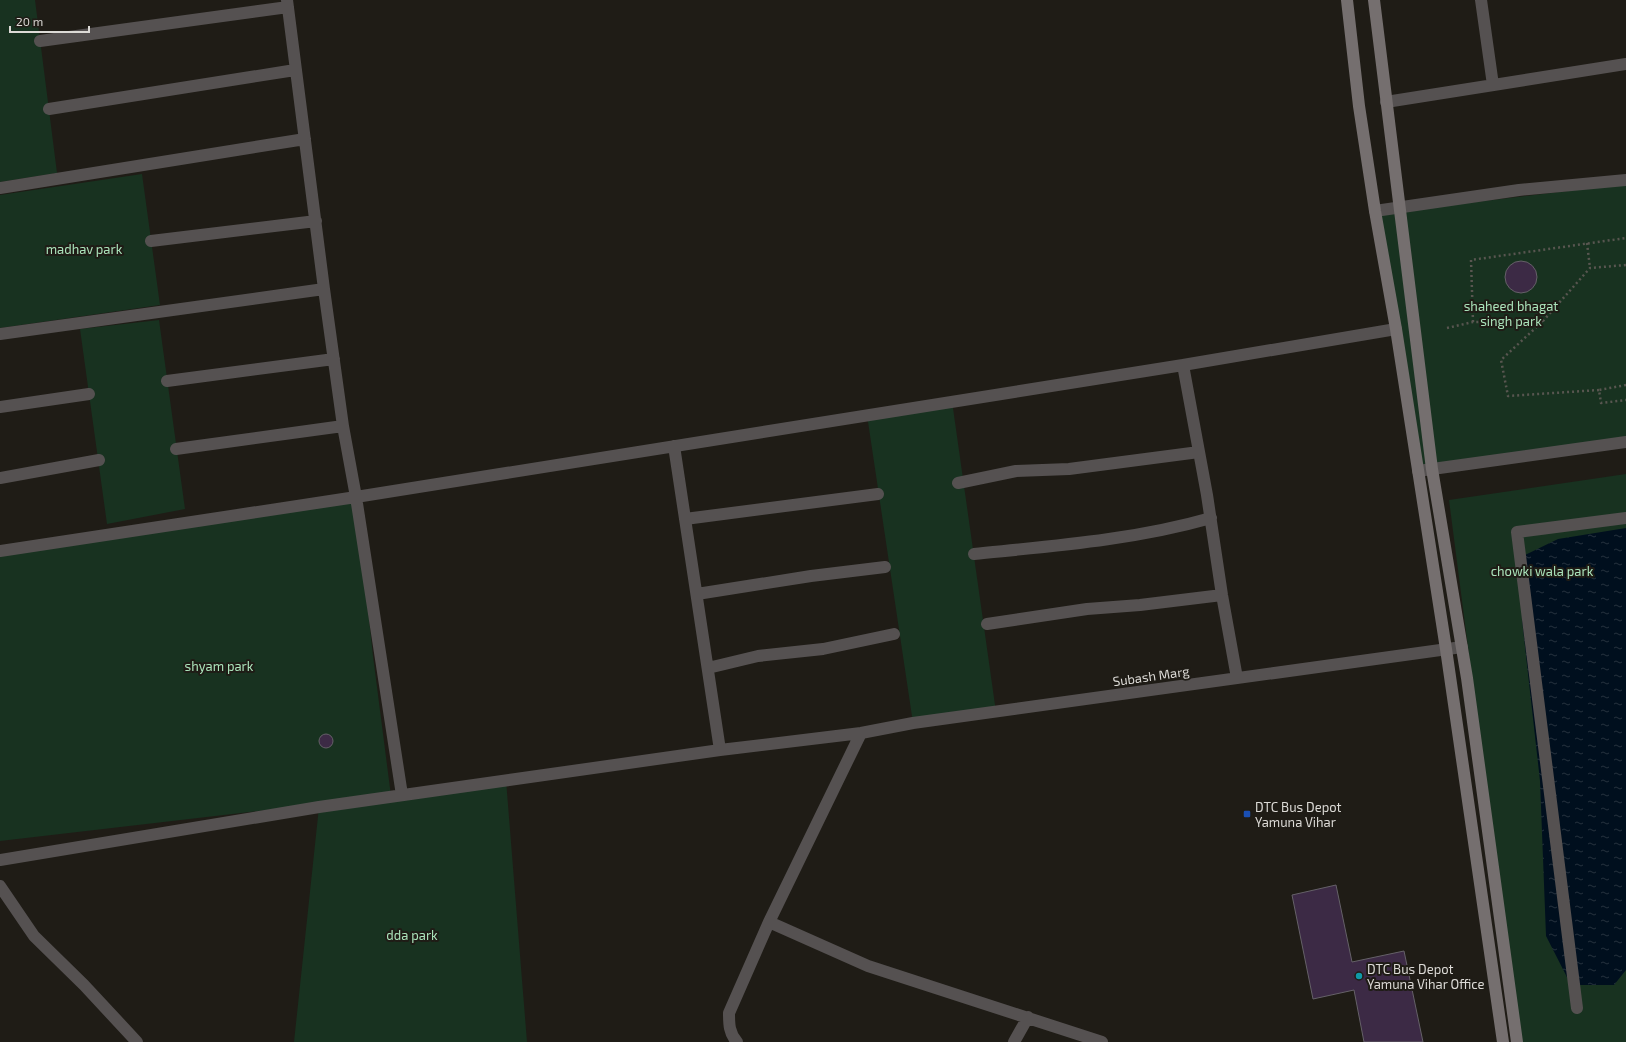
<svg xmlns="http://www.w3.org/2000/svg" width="1626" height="1042" font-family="'Exo 2',sans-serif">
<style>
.green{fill:#183220}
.water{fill:url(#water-ripples)}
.building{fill:#3c2a45;stroke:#656168}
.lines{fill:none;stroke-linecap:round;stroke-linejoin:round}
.path{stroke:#585650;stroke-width:2.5;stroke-dasharray:2 3;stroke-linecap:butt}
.lane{stroke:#555151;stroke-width:12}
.street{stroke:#555151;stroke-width:12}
.secondary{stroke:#756f6f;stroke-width:12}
.transit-dot{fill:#1a4fb4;stroke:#1f1c16;stroke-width:1.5}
.culture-dot{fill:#0f9aa8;stroke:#1f1c16;stroke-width:1.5}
.labels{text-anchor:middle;stroke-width:4;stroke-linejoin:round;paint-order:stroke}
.park-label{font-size:13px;fill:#abe4bb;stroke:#1f1c16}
.street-label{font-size:13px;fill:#dcdad6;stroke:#1f1c16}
.poi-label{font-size:13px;fill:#dcdad6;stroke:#1f1c16;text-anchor:start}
</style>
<defs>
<pattern id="water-ripples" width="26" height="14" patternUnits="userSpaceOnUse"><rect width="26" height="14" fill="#000f1e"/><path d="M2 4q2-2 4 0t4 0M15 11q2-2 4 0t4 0" fill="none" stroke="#25313e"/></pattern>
</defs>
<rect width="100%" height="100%" fill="#1f1c16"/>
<!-- green -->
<path class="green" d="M 0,0 L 35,0 L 57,173 L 0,182 Z
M 142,174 L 160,305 L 0,328 L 0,195 Z
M 1626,184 L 1626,441 L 1421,469 L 1376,214 Z
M 159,320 L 185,509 L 107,524 L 80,329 Z
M 952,401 L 996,712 L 913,723 L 867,415 Z
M 1626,474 L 1626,1042 L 1519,1042 L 1449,500 Z
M 356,497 L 373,656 L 391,796 L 506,780 L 527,1042 L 294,1042 L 319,807 L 371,798 L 0,841 L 0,551 Z"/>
<!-- water -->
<path class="water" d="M 1626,528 L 1626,970 L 1614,985 L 1571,985 L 1546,936 L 1540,781 L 1522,620 L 1525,555 L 1558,539 Z"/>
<!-- building -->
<path class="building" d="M1505 277a16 16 0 1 1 32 0a16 16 0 1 1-32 0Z
M319 741a7 7 0 1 1 14 0a7 7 0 1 1-14 0Z
M 1336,885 L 1352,962 L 1404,951 L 1423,1042 L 1364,1042 L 1354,990 L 1313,999 L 1292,895 Z"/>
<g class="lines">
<!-- path -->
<path class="path" d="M 1587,243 L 1590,268
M 1473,322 L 1471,260 L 1626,238
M 1447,328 L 1473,322 L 1543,321
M 1626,385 L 1599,390 L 1601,403 L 1626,400
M 1599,390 L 1508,396 L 1501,360 L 1543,321 L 1590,268 L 1626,265"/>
<!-- lane -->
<path class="lane" d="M 1577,1008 L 1517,532 L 1626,518"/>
<!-- street -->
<path class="street" d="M 287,0 L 324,289 L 343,426 L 356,497 L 402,795
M 1481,0 L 1493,85
M 40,41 L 288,7
M 1386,102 L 1626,64
M 49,109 L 295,70
M 0,188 L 305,139
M 1375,211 L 1519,190 L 1626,180
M 151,241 L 316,221
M 0,334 L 324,289
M 1183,365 L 1207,495 L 1222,595 L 1237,678
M 167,381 L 334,359
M 0,407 L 89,394
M 674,446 L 720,750
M 176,449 L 343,426
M 1418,471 L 1626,442
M 0,478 L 99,460
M 958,483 L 1016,471 L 1069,469 L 1199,452
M 685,519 L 878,494
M 0,551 L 356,497 L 1183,365 L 1396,329
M 974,554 C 1053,546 1134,540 1211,518
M 697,594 L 811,576 L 885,567
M 987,624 L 1087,609 L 1140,605 L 1222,595
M 708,668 L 758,656 L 823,649 L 894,634
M 0,860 L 319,807 L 720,750 L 861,733 L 913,723 L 1462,647
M 0,886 L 34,936 L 84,985 L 137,1042
M 769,922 L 868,966 L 1102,1042
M 737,1042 C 729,1033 729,1024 729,1013 L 769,922 L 861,733
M 1014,1042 L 1028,1017"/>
<!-- secondary -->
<path class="secondary" d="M 1347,0 L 1359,106 L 1375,211 L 1396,329 L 1446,649 L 1503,1042
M 1374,0 L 1432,469 L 1467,678 L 1517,1042"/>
</g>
<!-- markers -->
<rect class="transit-dot" x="1243" y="810" width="8" height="8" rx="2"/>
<circle class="culture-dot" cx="1359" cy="976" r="4"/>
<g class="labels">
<!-- park labels -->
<g class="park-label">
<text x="84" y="254">madhav park</text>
<text x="1511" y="311">shaheed bhagat<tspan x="1511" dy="15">singh park</tspan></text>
<text x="1542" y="576">chowki wala park</text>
<text x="219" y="671">shyam park</text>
<text x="412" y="940">dda park</text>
</g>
<!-- street labels -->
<g class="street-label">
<text transform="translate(1151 676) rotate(-8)" y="5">Subash Marg</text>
</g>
<!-- poi labels -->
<g class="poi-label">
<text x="1255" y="812">DTC Bus Depot<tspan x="1255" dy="15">Yamuna Vihar</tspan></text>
<text x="1367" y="974">DTC Bus Depot<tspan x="1367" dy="15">Yamuna Vihar Office</tspan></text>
</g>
</g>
<!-- scale -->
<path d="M10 26v6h79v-6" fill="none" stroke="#dcdad6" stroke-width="2"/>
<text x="16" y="26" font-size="12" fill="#dcdad6" stroke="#1f1c16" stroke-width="3" paint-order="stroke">20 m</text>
</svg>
